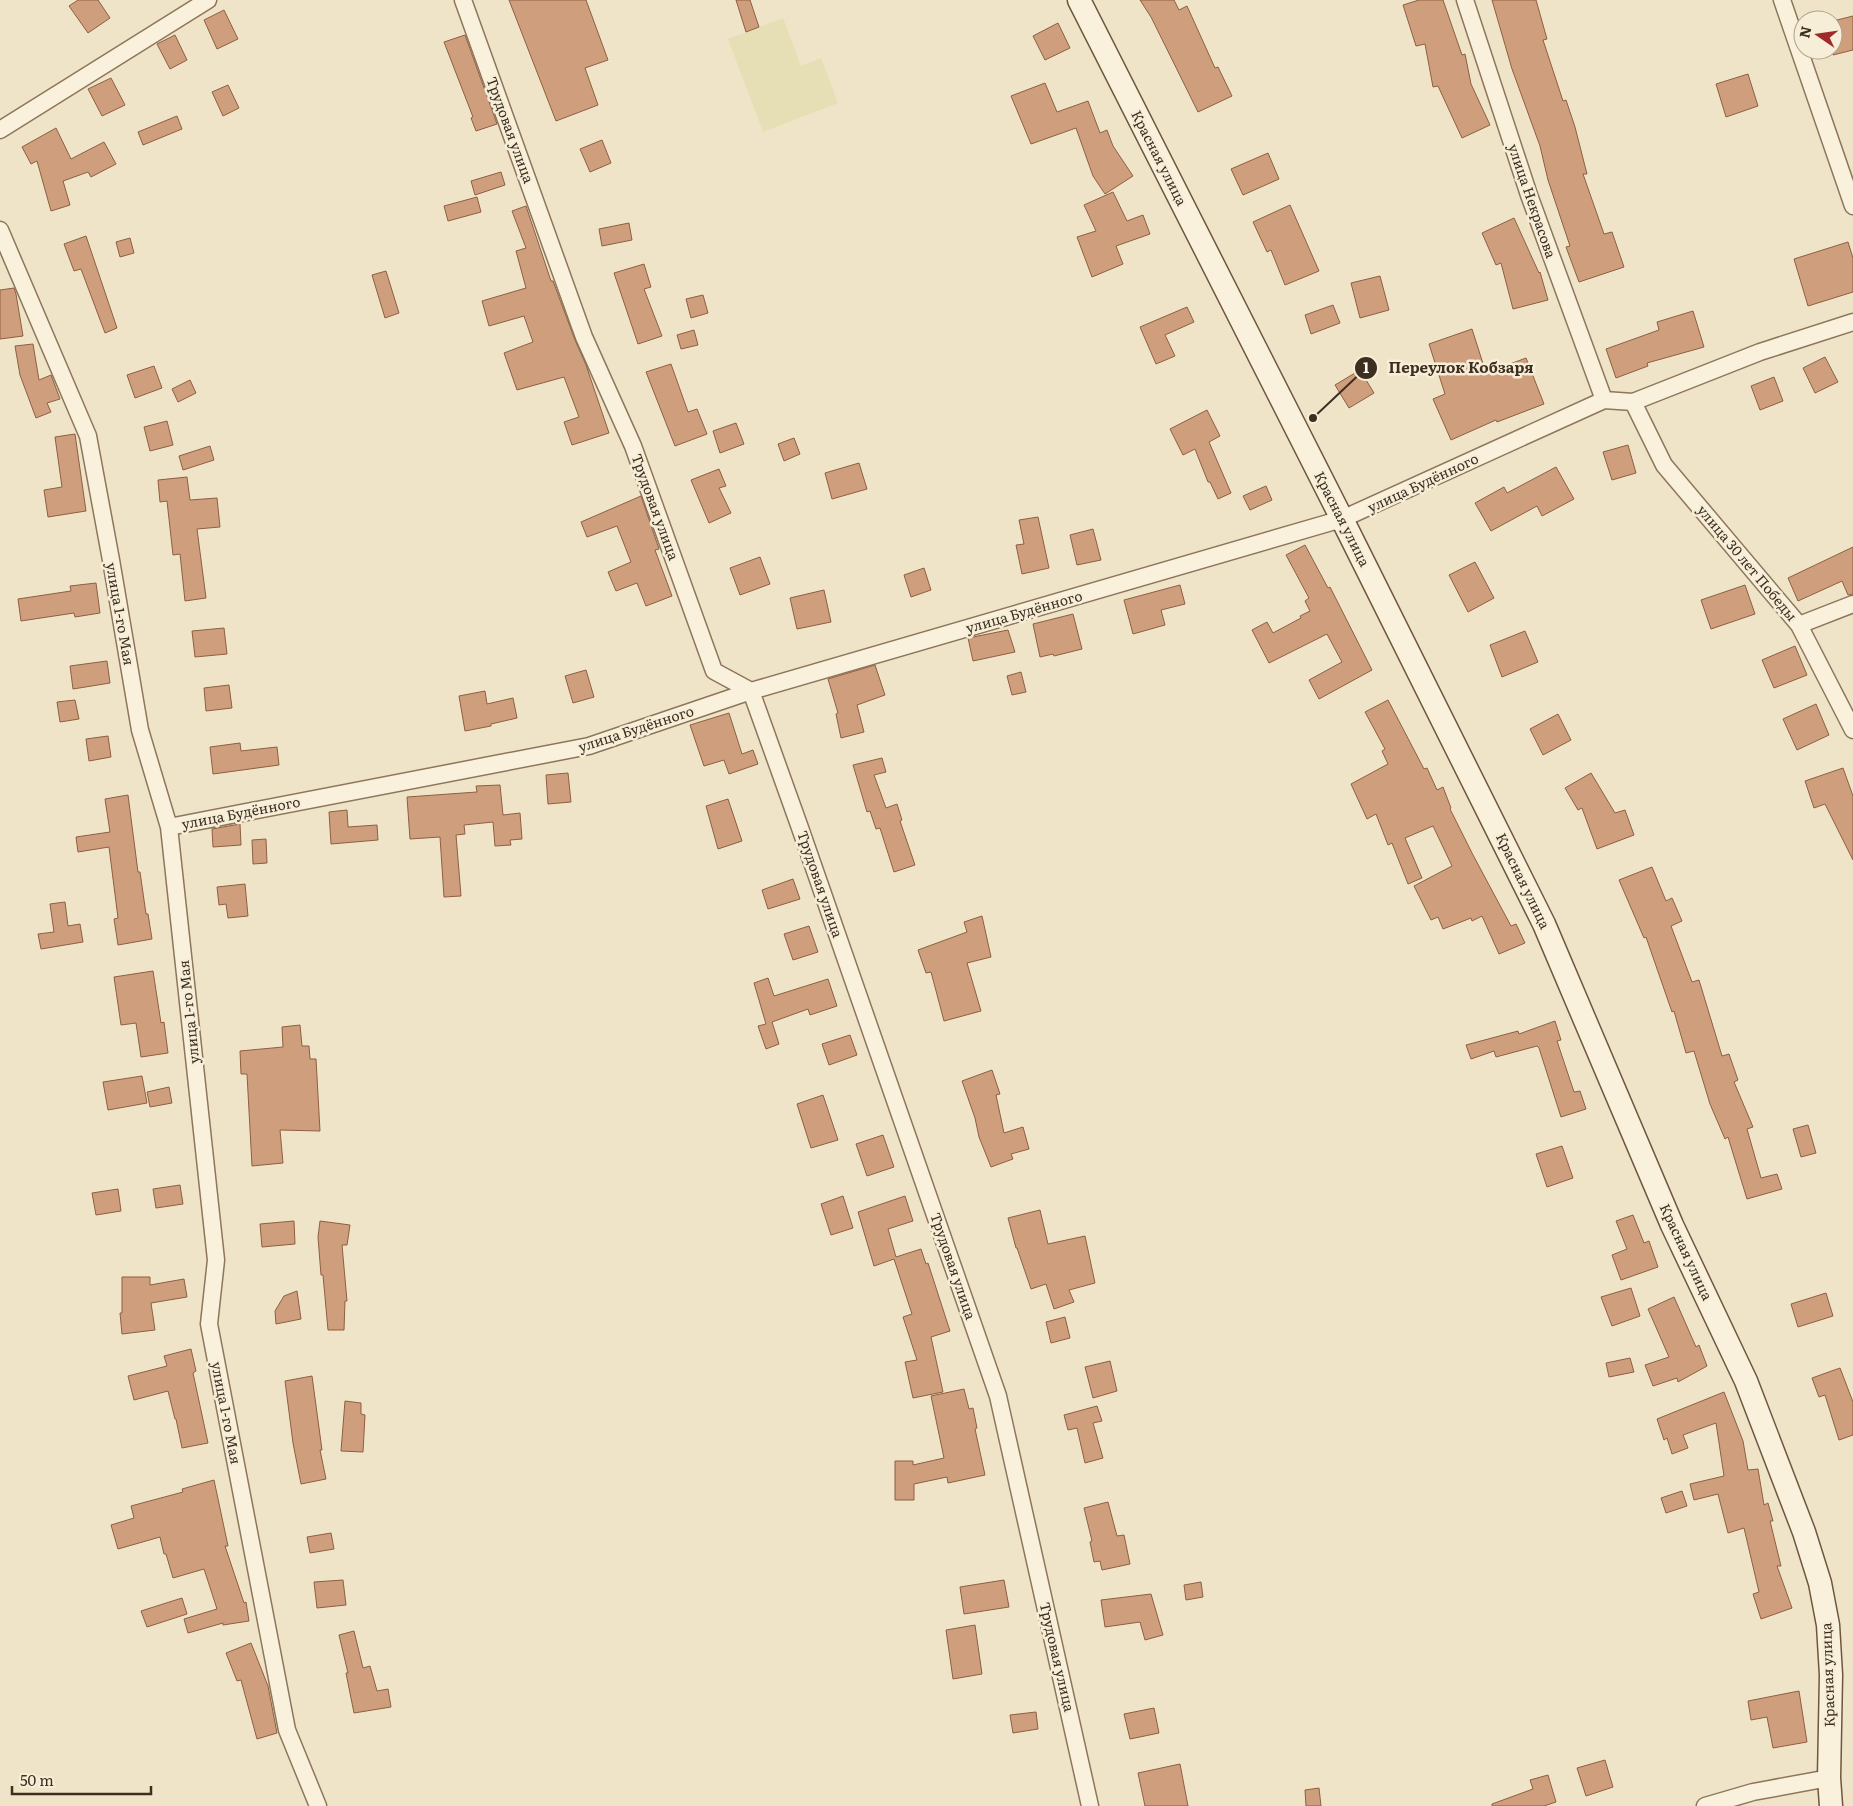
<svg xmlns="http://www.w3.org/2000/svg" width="1853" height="1806" font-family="Literata,serif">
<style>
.farmland{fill:#e6deb5}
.building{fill:#cf9f7d;stroke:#8d5f41}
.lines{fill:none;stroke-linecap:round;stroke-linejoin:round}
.street-casing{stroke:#8d765c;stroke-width:19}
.secondary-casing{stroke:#6f573f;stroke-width:25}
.street{stroke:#faf1dc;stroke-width:16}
.secondary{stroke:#faf1dc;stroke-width:22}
.labels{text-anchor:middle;stroke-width:5;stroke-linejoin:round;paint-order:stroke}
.street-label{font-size:14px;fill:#3d2e20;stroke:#f7eed8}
.leader{fill:none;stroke:#3d2e20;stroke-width:2}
.callout-dot{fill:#3d2e20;stroke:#f7eed8;stroke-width:2}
.mark-label{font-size:15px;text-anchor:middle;font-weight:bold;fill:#fff}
.callout-label{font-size:15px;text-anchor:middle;font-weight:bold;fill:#3d2e20;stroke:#f7eed8;stroke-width:5;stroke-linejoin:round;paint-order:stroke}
</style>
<rect width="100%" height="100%" fill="#f0e4c8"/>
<!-- farmland -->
<path class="farmland" d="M 783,18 L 801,66 L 821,58 L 838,103 L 763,132 L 728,39 Z"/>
<!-- building -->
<path class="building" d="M 78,0 L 98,0 L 110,18 L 88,33 L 69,6 Z
M 509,0 L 586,0 L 608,60 L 585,68 L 598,105 L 556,121 Z
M 736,0 L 750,0 L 759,27 L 746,32 Z
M 1140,0 L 1174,0 L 1179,10 L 1187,6 L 1215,68 L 1218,67 L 1232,96 L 1198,112 L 1151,17 Z
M 1419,0 L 1443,0 L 1462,55 L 1465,54 L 1471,84 L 1490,125 L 1462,138 L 1438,86 L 1433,87 L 1425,44 L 1416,46 L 1403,5 Z
M 1492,0 L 1536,0 L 1547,39 L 1543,40 L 1563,101 L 1566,100 L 1575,127 L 1587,174 L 1583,174 L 1604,234 L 1612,232 L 1624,267 L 1579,282 L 1566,247 L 1570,246 L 1548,180 L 1540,146 L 1512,69 Z
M 224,10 L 238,39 L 217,49 L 204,20 Z
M 1853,16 L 1853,50 L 1833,55 L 1833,21 Z
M 1058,23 L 1070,48 L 1045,60 L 1033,36 Z
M 175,35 L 187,60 L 170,69 L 157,44 Z
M 465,35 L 497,124 L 476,131 L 471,118 L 473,117 L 444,42 Z
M 1748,74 L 1758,106 L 1726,117 L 1716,84 Z
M 111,78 L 125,105 L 102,116 L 88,89 Z
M 1045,83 L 1057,112 L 1088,101 L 1100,133 L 1107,130 L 1113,146 L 1133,176 L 1105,194 L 1093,176 L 1076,128 L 1031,144 L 1011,96 Z
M 228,85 L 239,108 L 223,116 L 212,92 Z
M 177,116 L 182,129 L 143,145 L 138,132 Z
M 56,128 L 71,159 L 104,142 L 116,164 L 91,177 L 88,172 L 63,181 L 70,205 L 51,211 L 37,161 L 31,164 L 22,147 Z
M 602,140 L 611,163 L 590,172 L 580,149 Z
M 1268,153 L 1279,179 L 1243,195 L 1231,169 Z
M 501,172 L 505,185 L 475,195 L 471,181 Z
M 1113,192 L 1127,221 L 1143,215 L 1150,234 L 1116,246 L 1123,264 L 1092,277 L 1077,237 L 1096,231 L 1084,205 Z
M 477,197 L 481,212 L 448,221 L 444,206 Z
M 1290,205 L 1319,271 L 1285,285 L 1271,250 L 1267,252 L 1253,222 Z
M 526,206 L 551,281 L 553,281 L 575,340 L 586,365 L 609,433 L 572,445 L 564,422 L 579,417 L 564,377 L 517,390 L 504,353 L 533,342 L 524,316 L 489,326 L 482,301 L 526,288 L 516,251 L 526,248 L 512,211 Z
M 1514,218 L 1539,273 L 1540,272 L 1548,300 L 1513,309 L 1501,263 L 1496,265 L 1482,233 Z
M 629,223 L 632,240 L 602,246 L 599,229 Z
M 86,236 L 117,328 L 105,333 L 81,269 L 74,271 L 64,244 Z
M 130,238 L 134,253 L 120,257 L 116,242 Z
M 1848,242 L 1853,258 L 1853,292 L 1808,306 L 1794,259 Z
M 644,264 L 651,287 L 644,289 L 662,336 L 638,344 L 614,273 Z
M 386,271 L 399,313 L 385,318 L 372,275 Z
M 1380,276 L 1389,310 L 1360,318 L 1351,283 Z
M 14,288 L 16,294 L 23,336 L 0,339 L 0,290 Z
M 703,295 L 708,313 L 691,318 L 686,299 Z
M 1333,305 L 1340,323 L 1311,334 L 1305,315 Z
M 1187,307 L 1194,322 L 1165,335 L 1175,356 L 1156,364 L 1140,327 Z
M 1693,311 L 1704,347 L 1647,363 L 1648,366 L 1616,378 L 1606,349 L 1659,330 L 1657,322 Z
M 1472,329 L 1486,373 L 1526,358 L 1544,404 L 1497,422 L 1496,420 L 1451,440 L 1433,399 L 1445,394 L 1429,344 Z
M 694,330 L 698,345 L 681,349 L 677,335 Z
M 33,344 L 39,380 L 51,375 L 60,399 L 47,403 L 51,412 L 36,418 L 20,375 L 15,346 Z
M 1825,357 L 1838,382 L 1815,393 L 1803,368 Z
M 671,364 L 688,412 L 697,409 L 707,434 L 675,446 L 646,372 Z
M 154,366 L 162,388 L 135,398 L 127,375 Z
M 1360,370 L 1374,393 L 1349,408 L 1335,385 Z
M 1774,377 L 1783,401 L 1760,410 L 1751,386 Z
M 190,380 L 196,393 L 178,402 L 172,389 Z
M 1207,410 L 1220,436 L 1209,442 L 1231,493 L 1218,499 L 1210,482 L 1208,482 L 1195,449 L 1183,455 L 1170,429 Z
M 167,421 L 173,445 L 150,451 L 144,427 Z
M 736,423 L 744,444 L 720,453 L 713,431 Z
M 75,434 L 86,511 L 48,517 L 44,490 L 62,487 L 55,437 Z
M 794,438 L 800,454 L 784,461 L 778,444 Z
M 1628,445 L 1636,473 L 1612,480 L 1603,452 Z
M 210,446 L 214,460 L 183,470 L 179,456 Z
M 859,463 L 867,489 L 832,499 L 825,473 Z
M 1556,467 L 1574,499 L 1542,516 L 1537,506 L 1491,531 L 1475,503 L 1504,487 L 1507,493 Z
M 719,469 L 726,486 L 719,488 L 731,513 L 709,523 L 691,480 Z
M 187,477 L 190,500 L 217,498 L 220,527 L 197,529 L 206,598 L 185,601 L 180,554 L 173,555 L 167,501 L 160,502 L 158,480 Z
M 1266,486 L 1272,500 L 1250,510 L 1243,496 Z
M 641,496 L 659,549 L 655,550 L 672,596 L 646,606 L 637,583 L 616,591 L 608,572 L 631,562 L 617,526 L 587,537 L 581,522 Z
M 1038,517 L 1049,568 L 1022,574 L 1016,545 L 1024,544 L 1019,520 Z
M 1093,529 L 1101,560 L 1077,565 L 1070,535 Z
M 1305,545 L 1328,588 L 1330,587 L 1372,670 L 1319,699 L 1309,680 L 1342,662 L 1327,634 L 1269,663 L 1252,630 L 1267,622 L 1273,633 L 1301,618 L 1300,616 L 1310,611 L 1305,601 L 1309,598 L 1286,555 Z
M 1853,547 L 1853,594 L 1848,595 L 1842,581 L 1798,601 L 1788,578 Z
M 760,557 L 770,584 L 740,595 L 730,568 Z
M 1475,562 L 1494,598 L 1468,612 L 1449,575 Z
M 924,568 L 931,590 L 911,597 L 904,575 Z
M 96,583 L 100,613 L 75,617 L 74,613 L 21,621 L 18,599 L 71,591 L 70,586 Z
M 1180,585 L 1185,604 L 1161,610 L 1165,625 L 1133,634 L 1124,600 Z
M 1745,585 L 1755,614 L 1711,629 L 1701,600 Z
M 824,590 L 831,622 L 797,629 L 790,598 Z
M 1073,614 L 1082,649 L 1054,656 L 1053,654 L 1040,657 L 1033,624 Z
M 224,628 L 227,654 L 195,657 L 192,631 Z
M 1008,630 L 1015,652 L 973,661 L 968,638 Z
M 1525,631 L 1538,662 L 1502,677 L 1490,645 Z
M 1795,646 L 1807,675 L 1774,688 L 1762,660 Z
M 107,661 L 110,683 L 73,689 L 70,666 Z
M 875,665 L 885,695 L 857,705 L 864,732 L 841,738 L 836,714 L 838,713 L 828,679 Z
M 586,670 L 594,697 L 573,703 L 565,676 Z
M 1021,672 L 1026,692 L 1012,695 L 1007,676 Z
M 229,685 L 232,708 L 206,711 L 204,688 Z
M 485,691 L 487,704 L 513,698 L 517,718 L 491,724 L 491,726 L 465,731 L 459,696 Z
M 75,700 L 79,719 L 60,722 L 57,702 Z
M 1388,700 L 1424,769 L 1427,768 L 1437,790 L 1443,787 L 1451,808 L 1450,809 L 1473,855 L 1511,926 L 1516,924 L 1525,943 L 1499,954 L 1482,916 L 1472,921 L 1471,918 L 1443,929 L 1438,917 L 1431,920 L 1414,886 L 1452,866 L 1433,826 L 1405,838 L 1422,878 L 1408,884 L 1392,843 L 1388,845 L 1376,814 L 1367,819 L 1351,784 L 1388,764 L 1382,751 L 1385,749 L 1365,712 Z
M 1816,704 L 1829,735 L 1797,750 L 1783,719 Z
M 729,713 L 742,754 L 753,750 L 758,764 L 729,774 L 724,760 L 704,766 L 690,725 Z
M 1558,714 L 1571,740 L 1543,755 L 1530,729 Z
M 108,736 L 111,757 L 89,761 L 86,739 Z
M 240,743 L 241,751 L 277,747 L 279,765 L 213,774 L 210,747 Z
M 882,758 L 886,772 L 874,775 L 886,808 L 897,804 L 902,820 L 900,821 L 915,865 L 894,872 L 880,828 L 876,829 L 870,811 L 867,812 L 853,765 Z
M 1843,768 L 1853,796 L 1853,860 L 1825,804 L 1814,808 L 1805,781 Z
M 568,773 L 571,802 L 548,804 L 546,775 Z
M 1591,773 L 1615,813 L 1625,810 L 1634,835 L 1597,849 L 1582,808 L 1578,810 L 1565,788 Z
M 500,785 L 503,815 L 520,813 L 522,839 L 510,840 L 511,845 L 495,846 L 493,822 L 464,825 L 465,834 L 456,835 L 461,896 L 444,897 L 440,837 L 410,839 L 407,797 L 477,792 L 476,786 Z
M 128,795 L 138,872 L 140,872 L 146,914 L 148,914 L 152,939 L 118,945 L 114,919 L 118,918 L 109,847 L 78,852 L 76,837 L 110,832 L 105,799 Z
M 728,799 L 742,841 L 718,849 L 706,806 Z
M 347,810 L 348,827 L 377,825 L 378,840 L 331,844 L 329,812 Z
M 240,824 L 241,845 L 213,847 L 212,829 Z
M 266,839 L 267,863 L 253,864 L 252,840 Z
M 1652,867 L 1666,901 L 1672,898 L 1682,921 L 1671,926 L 1692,982 L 1699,980 L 1722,1056 L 1729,1054 L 1738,1080 L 1734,1082 L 1753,1127 L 1747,1129 L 1761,1178 L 1777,1174 L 1782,1189 L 1747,1199 L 1728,1137 L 1725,1139 L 1710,1104 L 1694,1051 L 1686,1053 L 1674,1011 L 1672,1012 L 1646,937 L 1644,938 L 1619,880 Z
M 793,879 L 800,899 L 768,909 L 762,890 Z
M 245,884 L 248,916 L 228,918 L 226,904 L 219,905 L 217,887 Z
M 65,902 L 68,926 L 80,924 L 83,942 L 41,949 L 38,934 L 54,932 L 50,904 Z
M 982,916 L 991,957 L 967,963 L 981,1011 L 944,1021 L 931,972 L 926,973 L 918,950 L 967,932 L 964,922 Z
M 809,926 L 818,952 L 793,960 L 784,934 Z
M 153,971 L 161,1023 L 164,1022 L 168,1053 L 141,1057 L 136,1023 L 121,1025 L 114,977 Z
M 768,978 L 774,996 L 828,979 L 837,1006 L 810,1015 L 808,1009 L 772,1022 L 779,1044 L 766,1049 L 758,1026 L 766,1024 L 754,983 Z
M 1555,1021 L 1561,1040 L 1557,1041 L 1574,1092 L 1580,1091 L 1586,1109 L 1561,1117 L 1539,1048 L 1537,1046 L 1496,1057 L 1494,1051 L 1471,1059 L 1466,1045 L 1518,1031 L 1519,1034 Z
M 300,1025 L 302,1046 L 309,1046 L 310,1059 L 316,1059 L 320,1131 L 280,1130 L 283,1163 L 252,1166 L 247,1074 L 241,1074 L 240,1051 L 283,1047 L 282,1027 Z
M 850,1035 L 857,1055 L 829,1065 L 822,1044 Z
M 992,1070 L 1000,1094 L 996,1095 L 1004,1133 L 1023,1127 L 1029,1149 L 1011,1154 L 1013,1159 L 991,1167 L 979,1137 L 975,1118 L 962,1081 Z
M 142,1076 L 147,1103 L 108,1110 L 103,1082 Z
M 169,1087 L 172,1103 L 150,1107 L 147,1092 Z
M 823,1095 L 838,1140 L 811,1148 L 797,1104 Z
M 1808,1125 L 1816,1153 L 1801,1157 L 1793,1129 Z
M 883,1135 L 894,1167 L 867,1176 L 856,1144 Z
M 1562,1146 L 1573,1178 L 1547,1187 L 1536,1154 Z
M 180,1185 L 183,1204 L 156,1208 L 153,1189 Z
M 118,1189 L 121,1211 L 96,1215 L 92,1193 Z
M 843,1196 L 853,1228 L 831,1235 L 821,1204 Z
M 905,1196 L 913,1221 L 888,1229 L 896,1257 L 921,1249 L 926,1264 L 928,1263 L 950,1331 L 931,1337 L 943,1392 L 913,1398 L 905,1362 L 917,1360 L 903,1317 L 912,1314 L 894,1259 L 874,1266 L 858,1212 Z
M 1040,1210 L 1048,1244 L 1085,1236 L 1095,1283 L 1069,1290 L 1074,1302 L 1054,1309 L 1046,1284 L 1031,1289 L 1017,1248 L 1016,1248 L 1008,1218 Z
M 1633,1215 L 1644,1243 L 1649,1241 L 1658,1267 L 1621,1280 L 1612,1255 L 1627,1249 L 1616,1221 Z
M 294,1221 L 295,1244 L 262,1247 L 260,1224 Z
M 320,1221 L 350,1225 L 347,1245 L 342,1245 L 347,1301 L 345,1301 L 344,1330 L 328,1330 L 323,1275 L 321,1275 L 318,1237 Z
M 122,1277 L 150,1277 L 150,1285 L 184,1279 L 187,1297 L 151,1303 L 155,1330 L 122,1334 L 120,1313 L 122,1313 Z
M 1631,1288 L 1640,1316 L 1612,1326 L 1601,1297 Z
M 297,1291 L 301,1319 L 276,1324 L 275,1311 L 284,1296 Z
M 1826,1293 L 1833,1316 L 1798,1327 L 1791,1304 Z
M 1674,1297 L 1696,1347 L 1699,1345 L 1707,1366 L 1678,1382 L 1677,1378 L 1653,1386 L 1645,1365 L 1669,1357 L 1648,1309 Z
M 1065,1317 L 1070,1338 L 1051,1343 L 1046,1322 Z
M 191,1349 L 196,1371 L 193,1373 L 208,1443 L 182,1448 L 176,1419 L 175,1419 L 168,1391 L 134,1400 L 128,1376 L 167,1366 L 164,1356 Z
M 1630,1358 L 1634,1372 L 1609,1377 L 1606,1363 Z
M 1110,1361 L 1117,1391 L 1093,1398 L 1085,1367 Z
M 1840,1368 L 1853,1402 L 1853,1435 L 1839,1440 L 1825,1395 L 1819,1397 L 1812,1378 Z
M 312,1376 L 322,1450 L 320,1450 L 326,1479 L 301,1484 L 293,1443 L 285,1381 Z
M 964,1389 L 969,1409 L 973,1408 L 977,1428 L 975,1429 L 985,1475 L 948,1483 L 947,1477 L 914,1484 L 914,1500 L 895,1500 L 895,1461 L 913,1461 L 913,1465 L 944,1458 L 931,1396 Z
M 1724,1392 L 1743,1441 L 1748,1470 L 1758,1469 L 1764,1505 L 1768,1503 L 1773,1521 L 1770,1521 L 1781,1566 L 1777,1566 L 1792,1608 L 1761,1619 L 1753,1594 L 1759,1592 L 1744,1528 L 1728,1533 L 1718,1494 L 1694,1500 L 1690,1484 L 1724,1476 L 1716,1423 L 1683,1435 L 1688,1448 L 1672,1454 L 1667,1438 L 1664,1440 L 1657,1419 Z
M 345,1401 L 361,1403 L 361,1414 L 365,1415 L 363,1452 L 341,1451 Z
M 1097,1406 L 1102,1421 L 1093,1423 L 1103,1458 L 1085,1463 L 1077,1428 L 1068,1430 L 1064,1415 Z
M 214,1480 L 228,1546 L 225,1546 L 244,1603 L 246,1602 L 249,1621 L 223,1625 L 223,1623 L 188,1633 L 184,1619 L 217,1609 L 204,1569 L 173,1578 L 166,1554 L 164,1554 L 160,1537 L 118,1549 L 111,1525 L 134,1518 L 131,1506 L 183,1492 L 182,1489 Z
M 1682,1491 L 1687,1506 L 1666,1513 L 1661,1498 Z
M 1108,1502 L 1117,1536 L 1124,1535 L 1130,1564 L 1102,1570 L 1100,1561 L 1094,1562 L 1090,1542 L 1092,1541 L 1084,1508 Z
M 331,1533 L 334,1549 L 310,1553 L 307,1537 Z
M 343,1580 L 346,1605 L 317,1608 L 314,1582 Z
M 1004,1580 L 1009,1607 L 964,1614 L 960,1587 Z
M 1201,1582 L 1203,1597 L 1186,1600 L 1184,1585 Z
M 1151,1594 L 1163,1635 L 1145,1640 L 1140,1622 L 1105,1627 L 1101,1600 Z
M 182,1598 L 187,1614 L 147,1627 L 141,1611 Z
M 975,1625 L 982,1674 L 953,1679 L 946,1630 Z
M 354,1631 L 363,1668 L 370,1666 L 377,1691 L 388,1689 L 391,1707 L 354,1713 L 346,1673 L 348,1673 L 339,1635 Z
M 251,1643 L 268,1686 L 277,1733 L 257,1739 L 241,1680 L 237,1681 L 226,1653 Z
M 1799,1691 L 1807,1742 L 1773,1748 L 1767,1717 L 1751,1720 L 1748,1701 Z
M 1154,1708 L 1159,1733 L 1130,1739 L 1124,1714 Z
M 1036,1712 L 1038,1729 L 1013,1733 L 1010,1715 Z
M 1605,1760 L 1613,1787 L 1586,1796 L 1577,1768 Z
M 1180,1764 L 1188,1806 L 1145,1806 L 1138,1773 Z
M 1548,1775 L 1556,1802 L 1544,1806 L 1492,1806 L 1492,1804 L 1533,1789 L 1530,1780 Z
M 1319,1788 L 1321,1806 L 1306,1806 L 1305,1790 Z"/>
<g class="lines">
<defs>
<path id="street" d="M 463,0 L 584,337 L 633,446 L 714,671 L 751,691 L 799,825 L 998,1396 L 1090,1806
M 1465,0 L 1529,195 L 1604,400
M 1782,0 L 1853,206
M 0,130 L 208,0
M 0,230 L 88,436 L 111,560 L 140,730 L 169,827 L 216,1260 L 209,1324 L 287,1730 L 318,1806
M 1633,402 L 1664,465 L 1799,625 L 1853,730
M 1799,625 L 1853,604
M 169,827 L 589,746 L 751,691 L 1342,519 L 1604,400 L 1633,402 L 1760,352 L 1853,322
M 1705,1806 L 1753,1792 L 1829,1778"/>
<path id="secondary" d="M 1079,0 L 1342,519 L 1544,924 L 1672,1225 L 1746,1381 L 1804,1532 L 1820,1583 L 1828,1625 L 1831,1675 L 1829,1778 L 1831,1806"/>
</defs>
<!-- street casing -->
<use href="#street" class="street-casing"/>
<!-- secondary casing -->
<use href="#secondary" class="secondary-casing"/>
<!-- street -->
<use href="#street" class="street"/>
<!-- secondary -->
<use href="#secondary" class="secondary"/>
</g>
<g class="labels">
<!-- street labels -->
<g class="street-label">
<text transform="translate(510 130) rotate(70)" y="5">Трудовая улица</text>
<text transform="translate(1159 158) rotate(63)" y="5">Красная улица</text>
<text transform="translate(1532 201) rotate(71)" y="5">улица Некрасова</text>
<text transform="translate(1423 483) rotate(-25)" y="5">улица Будённого</text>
<text transform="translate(655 507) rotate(70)" y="5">Трудовая улица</text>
<text transform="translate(1342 519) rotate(63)" y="5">Красная улица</text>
<text transform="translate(1747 563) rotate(50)" y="5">улица 30 лет Победы</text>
<text transform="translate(1024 612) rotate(-16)" y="5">улица Будённого</text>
<text transform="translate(120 614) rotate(80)" y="5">улица 1-го Мая</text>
<text transform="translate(636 729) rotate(-18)" y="5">улица Будённого</text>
<text transform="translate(241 813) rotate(-11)" y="5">улица Будённого</text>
<text transform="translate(1523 881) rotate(64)" y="5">Красная улица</text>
<text transform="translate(820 884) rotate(71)" y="5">Трудовая улица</text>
<text transform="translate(189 1012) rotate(-96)" y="5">улица 1-го Мая</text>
<text transform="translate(1686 1252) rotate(65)" y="5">Красная улица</text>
<text transform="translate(953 1266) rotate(71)" y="5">Трудовая улица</text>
<text transform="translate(226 1413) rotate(79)" y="5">улица 1-го Мая</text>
<text transform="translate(1057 1657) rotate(77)" y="5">Трудовая улица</text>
<text transform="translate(1828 1675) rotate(-92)" y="5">Красная улица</text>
</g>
</g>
<!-- callouts -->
<path class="leader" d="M1313 418L1366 368"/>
<g class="callout-dot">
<circle cx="1313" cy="418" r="5"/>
<circle cx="1366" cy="368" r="12"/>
</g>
<g class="mark-label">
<text x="1366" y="373">1</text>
</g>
<g class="callout-label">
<text x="1461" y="373">Переулок Кобзаря</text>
</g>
<!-- north arrow -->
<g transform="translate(1818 35) rotate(283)"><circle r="24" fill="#f7eed8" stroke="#ada18e"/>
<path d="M0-4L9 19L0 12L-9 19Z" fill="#9e2a2b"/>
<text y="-8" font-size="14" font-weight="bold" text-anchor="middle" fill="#3d2e20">N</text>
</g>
<!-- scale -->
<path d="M12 1786v8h139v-8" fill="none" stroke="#3d2e20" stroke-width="2.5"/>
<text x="20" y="1786" font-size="15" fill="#3d2e20" stroke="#f7eed8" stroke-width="4" paint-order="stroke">50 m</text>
</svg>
